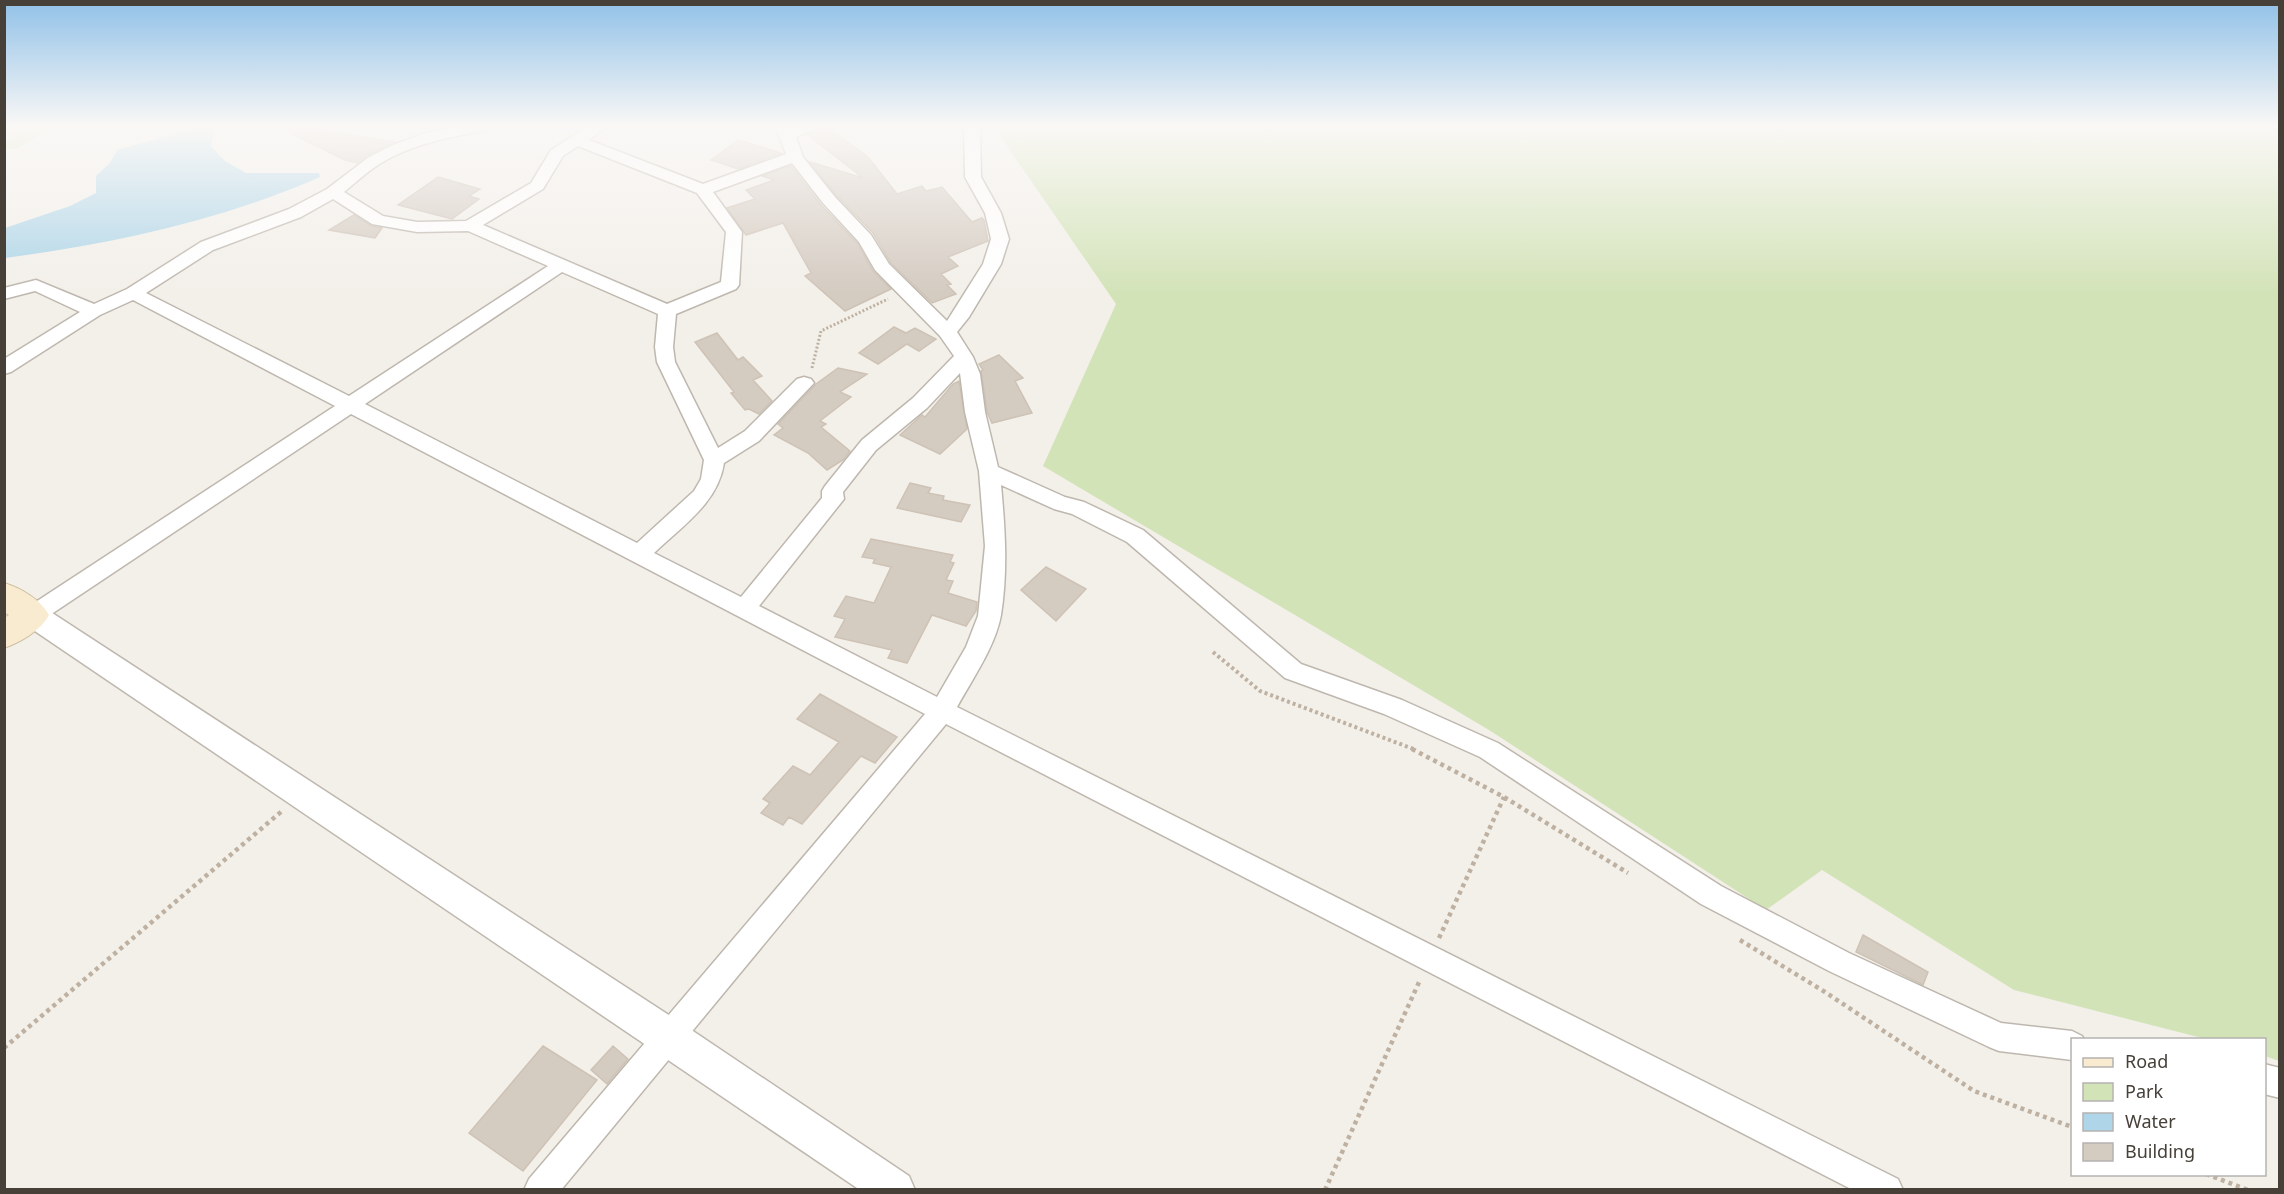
<svg xmlns="http://www.w3.org/2000/svg" width="2284" height="1194" font-family="'Noto Sans',sans-serif">
<style>
.green{fill:#d3e3b8}
.water{fill:#aed5e8}
.building{fill:#d4cbc1;stroke:#cec2b5;stroke-width:1.5}
.lines{fill:none;stroke-linecap:round;stroke-linejoin:round}
.minor-casing{stroke:#beb7ae;stroke-width:3}
.tertiary-casing{stroke:#beb7ae;stroke-width:3}
.secondary-casing{stroke:#cdbe9f;stroke-width:2}
.path-far2{stroke:#beb1a1;stroke-width:3;stroke-dasharray:2 2;stroke-linecap:butt}
.path-far1{stroke:#beb1a1;stroke-width:4;stroke-dasharray:3 3;stroke-linecap:butt}
.path{stroke:#beb1a1;stroke-width:4.5;stroke-dasharray:4 4;stroke-linecap:butt}
.minor{fill:#fff;fill-rule:evenodd}
.tertiary{fill:#fff;fill-rule:evenodd}
.secondary{fill:#f9ebcf;fill-rule:evenodd}
</style>
<rect width="100%" height="100%" fill="#f3f0ea"/>
<!-- green -->
<path class="green" d="M 24,125 L 58,125 L 18,148 L 5,150 L 5,143 Z
M 998,125 L 2279,125 L 2279,1061 L 2265,1056 L 2264,1040 L 2206,1039 L 2014,990 L 1822,870 L 1766,910 L 1489,730 L 1043,466 L 1116,304 L 996,130 Z"/>
<!-- water -->
<path class="water" d="M 200,127 L 210,127 L 214,132 L 211,146 L 225,161 L 246,173 L 319,173 L 320,177 C 220,221 112,244 5,258 L 5,228 L 70,206 L 96,193 L 96,176 L 110,163 L 117,150 Z"/>
<!-- building -->
<path class="building" d="M 283,125 L 288,125 L 395,142 L 368,155 L 357,163 L 345,160 L 282,129 Z
M 825,126 L 868,157 L 897,194 L 922,186 L 926,191 L 942,187 L 972,222 L 982,218 L 984,220 L 988,241 L 948,257 L 958,266 L 941,274 L 951,284 L 947,285 L 956,294 L 932,303 L 891,263 L 873,233 L 837,196 L 810,162 L 863,178 L 808,135 Z
M 738,140 L 781,153 L 738,169 L 711,160 Z
M 791,166 L 821,205 L 857,243 L 873,271 L 891,289 L 845,311 L 805,276 L 811,273 L 783,223 L 746,235 L 727,208 L 755,199 L 746,190 L 774,180 L 762,176 Z
M 438,177 L 480,189 L 469,196 L 479,199 L 452,219 L 398,205 Z
M 354,215 L 371,226 L 382,228 L 375,238 L 329,230 Z
M 894,327 L 906,333 L 915,328 L 936,339 L 919,351 L 907,344 L 878,364 L 859,353 Z
M 717,333 L 738,360 L 743,357 L 762,376 L 753,380 L 772,401 L 759,414 L 749,409 L 745,410 L 731,393 L 734,392 L 695,342 Z
M 999,355 L 1023,378 L 1015,381 L 1032,413 L 992,423 L 987,412 L 981,371 L 983,370 L 979,364 Z
M 838,368 L 867,374 L 840,392 L 851,397 L 820,421 L 826,424 L 821,427 L 850,451 L 843,460 L 827,470 L 808,453 L 774,435 L 783,428 L 778,424 L 816,384 Z
M 959,381 L 967,429 L 940,454 L 900,435 L 922,415 L 925,417 L 953,384 Z
M 910,483 L 931,488 L 928,493 L 944,496 L 943,500 L 970,505 L 961,522 L 897,508 Z
M 871,539 L 953,555 L 950,562 L 954,563 L 946,580 L 953,581 L 948,593 L 977,602 L 976,611 L 966,626 L 932,615 L 907,663 L 888,658 L 892,650 L 835,637 L 845,619 L 834,616 L 846,596 L 874,603 L 891,567 L 873,563 L 875,559 L 862,557 Z
M 1046,567 L 1086,589 L 1056,621 L 1021,590 Z
M 820,694 L 897,737 L 875,763 L 861,756 L 802,824 L 789,817 L 783,825 L 761,813 L 770,803 L 763,799 L 793,766 L 810,775 L 839,742 L 797,719 Z
M 1863,935 L 1928,972 L 1923,985 L 1856,952 Z
M 543,1046 L 597,1080 L 523,1171 L 469,1133 Z
M 613,1046 L 628,1059 L 607,1084 L 591,1070 Z"/>
<g class="lines">
<defs>
<path id="minor" d="M 462,125 L 495,125 L 488,130 C 451,137 414,143 381,163 C 368,171 356,182 344,192 L 383,216 L 417,222 L 466,221 L 531,183 L 551,150 L 590,125 L 608,125 L 589,140 L 703,184 L 786,154 L 775,125 L 790,125 L 792,128 L 798,125 L 821,125 L 819,128 L 796,137 L 803,157 L 835,197 L 871,235 L 889,264 L 947,321 L 983,264 L 991,239 L 985,213 L 965,177 L 964,125 L 980,125 L 981,177 L 1001,213 L 1009,239 L 1001,264 L 969,317 L 957,332 L 973,357 L 980,374 L 985,412 L 998,467 L 1065,497 L 1084,502 L 1143,530 L 1301,664 L 1402,700 L 1498,743 L 1721,886 L 1849,953 L 2001,1023 L 2072,1031 L 2082,1036 L 2084,1040 L 2072,1040 L 2072,1060 L 1999,1051 L 1989,1047 L 1829,971 L 1701,904 L 1480,757 L 1384,714 L 1285,678 L 1127,542 L 1072,514 L 1054,509 L 1001,485 C 1005,528 1008,571 1001,615 C 995,647 973,678 957,707 L 1898,1179 L 1903,1190 L 1853,1190 L 946,724 L 561,1190 L 524,1190 L 529,1179 L 925,714 L 351,414 L 41,621 L 33,624 L 25,621 L 22,615 L 25,609 L 335,406 L 133,300 L 100,315 L 11,372 L 4,374 L 4,359 L 80,312 L 35,291 L 4,299 L 4,288 L 36,280 L 94,304 L 127,289 L 201,242 L 289,209 L 327,189 L 369,157 L 393,145 L 426,133 ZM 578,146 L 697,193 L 726,232 L 721,282 L 667,304 L 483,225 L 543,189 L 563,156 ZM 792,163 L 823,203 L 859,242 L 875,270 L 940,336 L 954,356 L 913,398 L 862,440 L 825,486 L 822,491 L 822,498 L 741,597 L 654,553 C 682,526 718,503 724,463 L 759,441 L 814,383 L 811,379 L 804,377 L 797,379 L 745,431 L 718,448 L 675,362 L 673,347 L 676,314 L 736,289 L 739,285 L 742,232 L 713,192 ZM 333,199 L 372,224 L 417,232 L 468,231 L 548,266 L 349,396 L 146,293 L 213,250 L 301,217 ZM 562,272 L 658,314 L 655,347 L 657,362 L 704,460 L 701,479 L 694,491 L 637,543 L 365,404 ZM 960,373 L 965,412 L 979,471 L 985,546 L 978,616 L 966,647 L 937,697 L 759,606 L 840,504 L 844,499 L 843,492 L 876,450 L 927,408 Z
M 2264,1064 L 2280,1068 L 2280,1098 L 2264,1094 Z"/>
<path id="tertiary" d="M 33,604 L 43,607 L 681,1023 L 909,1176 L 915,1190 L 860,1190 L 23,623 L 19,615 L 23,607 Z"/>
<path id="secondary" d="M 4,125 L 18,125 L 12,134 L 4,135 Z
M 4,583 C 21,588 41,600 49,615 C 41,630 21,642 4,648 L 4,618 L 9,615 L 4,612 Z"/>
</defs>
<!-- minor casing -->
<use href="#minor" class="minor-casing"/>
<!-- tertiary casing -->
<use href="#tertiary" class="tertiary-casing"/>
<!-- secondary casing -->
<use href="#secondary" class="secondary-casing"/>
<!-- path-far2 -->
<path class="path-far2" d="M 812,368 L 821,331 L 888,299"/>
<!-- path-far1 -->
<path class="path-far1" d="M 1213,652 L 1260,691 L 1416,750"/>
<!-- path -->
<path class="path" d="M 1412,749 L 1504,797 L 1628,873
M 1439,938 L 1504,797
M 1740,940 L 1825,992 L 1974,1091 L 2072,1127
M 4,1048 L 282,811
M 2206,1174 L 2248,1190
M 1325,1190 L 1420,980"/>
<!-- minor -->
<use href="#minor" class="minor"/>
<!-- tertiary -->
<use href="#tertiary" class="tertiary"/>
<!-- secondary -->
<use href="#secondary" class="secondary"/>
</g>
<!-- sky -->
<linearGradient id="sky" x2="0" y2="1"><stop stop-color="#91c1e8"/><stop offset="0.43" stop-color="#faf8f6"/><stop offset="1" stop-color="#faf8f6" stop-opacity="0"/></linearGradient>
<rect width="2284" height="293" fill="url(#sky)"/>
<!-- border -->
<rect width="2284" height="1194" fill="none" stroke="#464039" stroke-width="12"/>
<!-- legend -->
<rect x="2071" y="1038" width="195" height="138" fill="#ffffff" stroke="#b5b3b0" stroke-width="1.5"/>
<rect x="2083" y="1058" width="30" height="9" fill="#f9ebcf" stroke="#b5b3b0" stroke-width="1.5"/>
<text x="2125" y="1068" font-size="18" fill="#464039">Road</text>
<rect x="2083" y="1083" width="30" height="18" fill="#d3e3b8" stroke="#b5b3b0" stroke-width="1.5"/>
<text x="2125" y="1098" font-size="18" fill="#464039">Park</text>
<rect x="2083" y="1113" width="30" height="18" fill="#aed5e8" stroke="#b5b3b0" stroke-width="1.5"/>
<text x="2125" y="1128" font-size="18" fill="#464039">Water</text>
<rect x="2083" y="1143" width="30" height="18" fill="#d4cbc1" stroke="#b5b3b0" stroke-width="1.5"/>
<text x="2125" y="1158" font-size="18" fill="#464039">Building</text>
</svg>
